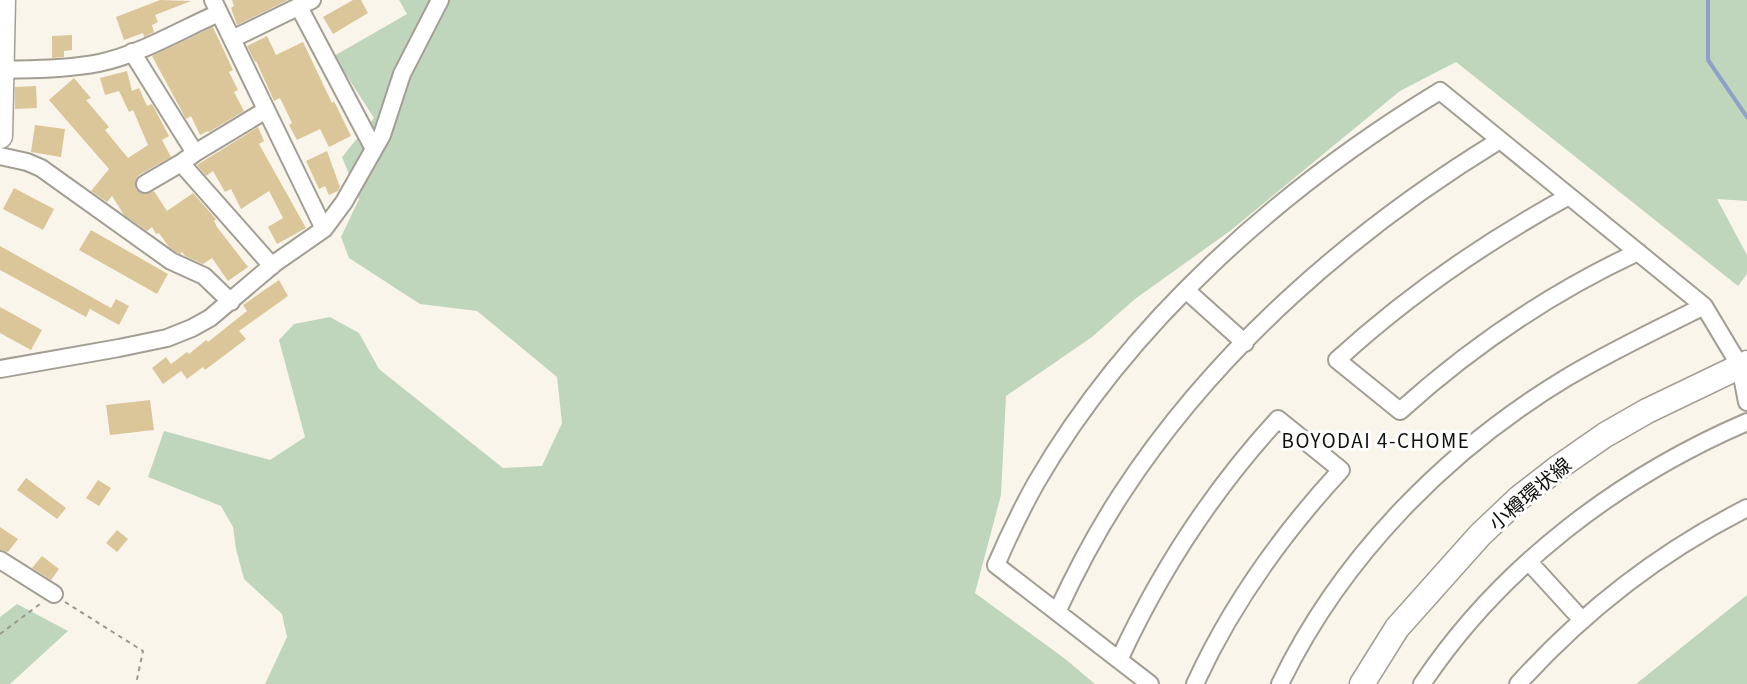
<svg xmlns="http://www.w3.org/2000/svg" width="1747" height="684" font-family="'Source Sans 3','Noto Sans JP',sans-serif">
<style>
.green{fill:#bfd6bd}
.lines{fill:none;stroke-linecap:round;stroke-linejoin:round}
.stream{stroke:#8da2c9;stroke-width:4}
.building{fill:#dbc69a}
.street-casing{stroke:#a39e94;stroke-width:20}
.secondary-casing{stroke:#a39e94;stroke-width:27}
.path{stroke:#9b9890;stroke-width:2;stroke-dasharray:4.5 4.5;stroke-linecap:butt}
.street{stroke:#fff;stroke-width:16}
.secondary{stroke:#fff;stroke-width:24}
.labels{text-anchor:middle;stroke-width:6;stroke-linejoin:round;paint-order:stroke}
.street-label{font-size:20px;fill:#11100c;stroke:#fff}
.neighbourhood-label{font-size:21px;letter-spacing:1.5px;fill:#11100c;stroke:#fff}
</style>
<rect width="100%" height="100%" fill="#faf5ea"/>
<!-- green -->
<path class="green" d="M 399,0 L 1747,0 L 1747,201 L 1717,199 L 1747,255 L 1747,274 L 1738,286 L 1456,62 L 1400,91 L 1230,231 L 1135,299 L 1092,337 L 1006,396 L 1001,495 L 975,593 L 1064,658 L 1095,684 L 265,684 L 287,637 L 282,614 L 244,579 L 236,549 L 233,527 L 221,506 L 148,477 L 164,431 L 270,460 L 305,437 L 279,340 L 294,324 L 330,317 L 359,333 L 379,369 L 503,468 L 542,466 L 562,423 L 557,377 L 477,311 L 420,304 L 349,258 L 341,237 L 359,199 L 342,157 L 374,118 L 334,56 L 407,14 Z
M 1747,595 L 1747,684 L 1636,684 Z
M 17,604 L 68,631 L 10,684 L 0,684 L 0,617 Z"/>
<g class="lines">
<!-- stream -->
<path class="stream" d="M 1708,0 L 1708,60 L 1747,117"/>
</g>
<!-- building -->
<path class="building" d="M 160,0 L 191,1 L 155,15 L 158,22 L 152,25 L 154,32 L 144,37 L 143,33 L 124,40 L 116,17 Z
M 232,0 L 288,0 L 237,25 L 231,8 L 234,6 Z
M 353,0 L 361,0 L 368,13 L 333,34 L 323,17 Z
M 213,27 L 233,70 L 229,72 L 238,90 L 234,92 L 244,111 L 209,132 L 208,131 L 200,135 L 191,116 L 186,119 L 152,56 Z
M 72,35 L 72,50 L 64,51 L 64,57 L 52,58 L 52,36 Z
M 267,36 L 276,55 L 303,42 L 332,103 L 334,101 L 351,136 L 329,147 L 320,129 L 297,140 L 289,125 L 292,123 L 280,98 L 274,101 L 256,61 L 255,62 L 247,46 Z
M 127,71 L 132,91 L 139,88 L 147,106 L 152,104 L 169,136 L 162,140 L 171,157 L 139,175 L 136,179 L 136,189 L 144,194 L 154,191 L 167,211 L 193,193 L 216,219 L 214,221 L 217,227 L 248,267 L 228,281 L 212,258 L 203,264 L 185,256 L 182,252 L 180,254 L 176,252 L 169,247 L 159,233 L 156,234 L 152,227 L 147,231 L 124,215 L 112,196 L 107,202 L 91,191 L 109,169 L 49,100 L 74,78 L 91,98 L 86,100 L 109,127 L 105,130 L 128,158 L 148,145 L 133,110 L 129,112 L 119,91 L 105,95 L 100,78 Z
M 36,86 L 37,108 L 15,109 L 15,87 Z
M 35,125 L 65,129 L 61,157 L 31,152 Z
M 258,127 L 264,141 L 259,144 L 306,228 L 277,244 L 268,227 L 283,218 L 269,191 L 241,209 L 231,189 L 225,192 L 213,171 L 206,176 L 197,165 Z
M 327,151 L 340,187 L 338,191 L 329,195 L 325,186 L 319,189 L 306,161 Z
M 14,188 L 54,209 L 43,230 L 3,209 Z
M 91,230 L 168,274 L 157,294 L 79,250 Z
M 0,246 L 111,308 L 116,299 L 129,306 L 119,325 L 90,309 L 86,317 L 0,270 Z
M 279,280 L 288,296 L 239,331 L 246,339 L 205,370 L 203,367 L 187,379 L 181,371 L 163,384 L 152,368 L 166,357 L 171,364 L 187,352 L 189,354 L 206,340 L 208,342 L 247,311 L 243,305 Z
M 0,307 L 42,330 L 31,350 L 0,333 Z
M 150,400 L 154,430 L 110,435 L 106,405 Z
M 26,478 L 66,508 L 57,519 L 17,490 Z
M 98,480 L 111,488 L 99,506 L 86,498 Z
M 0,527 L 18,539 L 8,552 L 0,550 Z
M 117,530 L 128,539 L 117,552 L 106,543 Z
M 42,556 L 59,569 L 51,580 L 32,568 Z"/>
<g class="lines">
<defs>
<path id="street" d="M 213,0 L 324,229
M 299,7 L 374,149
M 232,39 L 312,0
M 132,52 L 195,153 L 181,163 L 272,266
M 3,70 C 35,69 68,69 99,63 C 141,54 180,30 219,13
M 195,153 L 266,110
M 0,156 L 27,162 L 41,168 L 171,261 L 204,276 L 231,302
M 145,184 L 181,163
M 1569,196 C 1485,242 1408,295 1337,360 L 1400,411 C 1472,346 1550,293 1638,252
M 1187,291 L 1245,343
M 0,369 L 119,348 L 167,338 L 192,328 L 210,318 L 275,263 L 324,229 L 344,202 L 382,135 L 402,74 L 440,0
M 0,560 L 54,594
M 1529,562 L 1582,620
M 1057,612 C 1076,571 1097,531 1122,493 C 1216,349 1354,229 1500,140
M 1119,660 C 1160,571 1212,491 1278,419 L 1341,470 C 1283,533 1231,605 1195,684
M 1150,684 L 996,565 C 1008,537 1021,510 1036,483 C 1129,322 1282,187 1440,91 L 1704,306 L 1740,366 L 1747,402
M 1280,684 C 1341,557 1447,450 1566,378 C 1611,351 1658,329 1704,306
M 1422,684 C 1500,567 1619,477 1747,422
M 1518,684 C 1583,612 1660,552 1747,508"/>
<path id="secondary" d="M 0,136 L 3,0
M 1362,684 L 1397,628 L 1480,535 L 1519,498 L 1559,467 L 1605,435 L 1647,411 L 1747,363"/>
</defs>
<!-- street casing -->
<use href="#street" class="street-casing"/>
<!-- secondary casing -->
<use href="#secondary" class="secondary-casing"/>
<!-- path -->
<path class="path" d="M 65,602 L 143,651 L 136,684
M 0,634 L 40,604"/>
<!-- street -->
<use href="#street" class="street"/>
<!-- secondary -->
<use href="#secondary" class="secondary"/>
</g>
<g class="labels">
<!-- street labels -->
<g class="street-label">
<text transform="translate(1530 494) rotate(-40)" y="7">小樽環状線</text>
</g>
<!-- neighbourhood labels -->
<g class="neighbourhood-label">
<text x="1376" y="448">BOYODAI 4-CHOME</text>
</g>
</g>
</svg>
